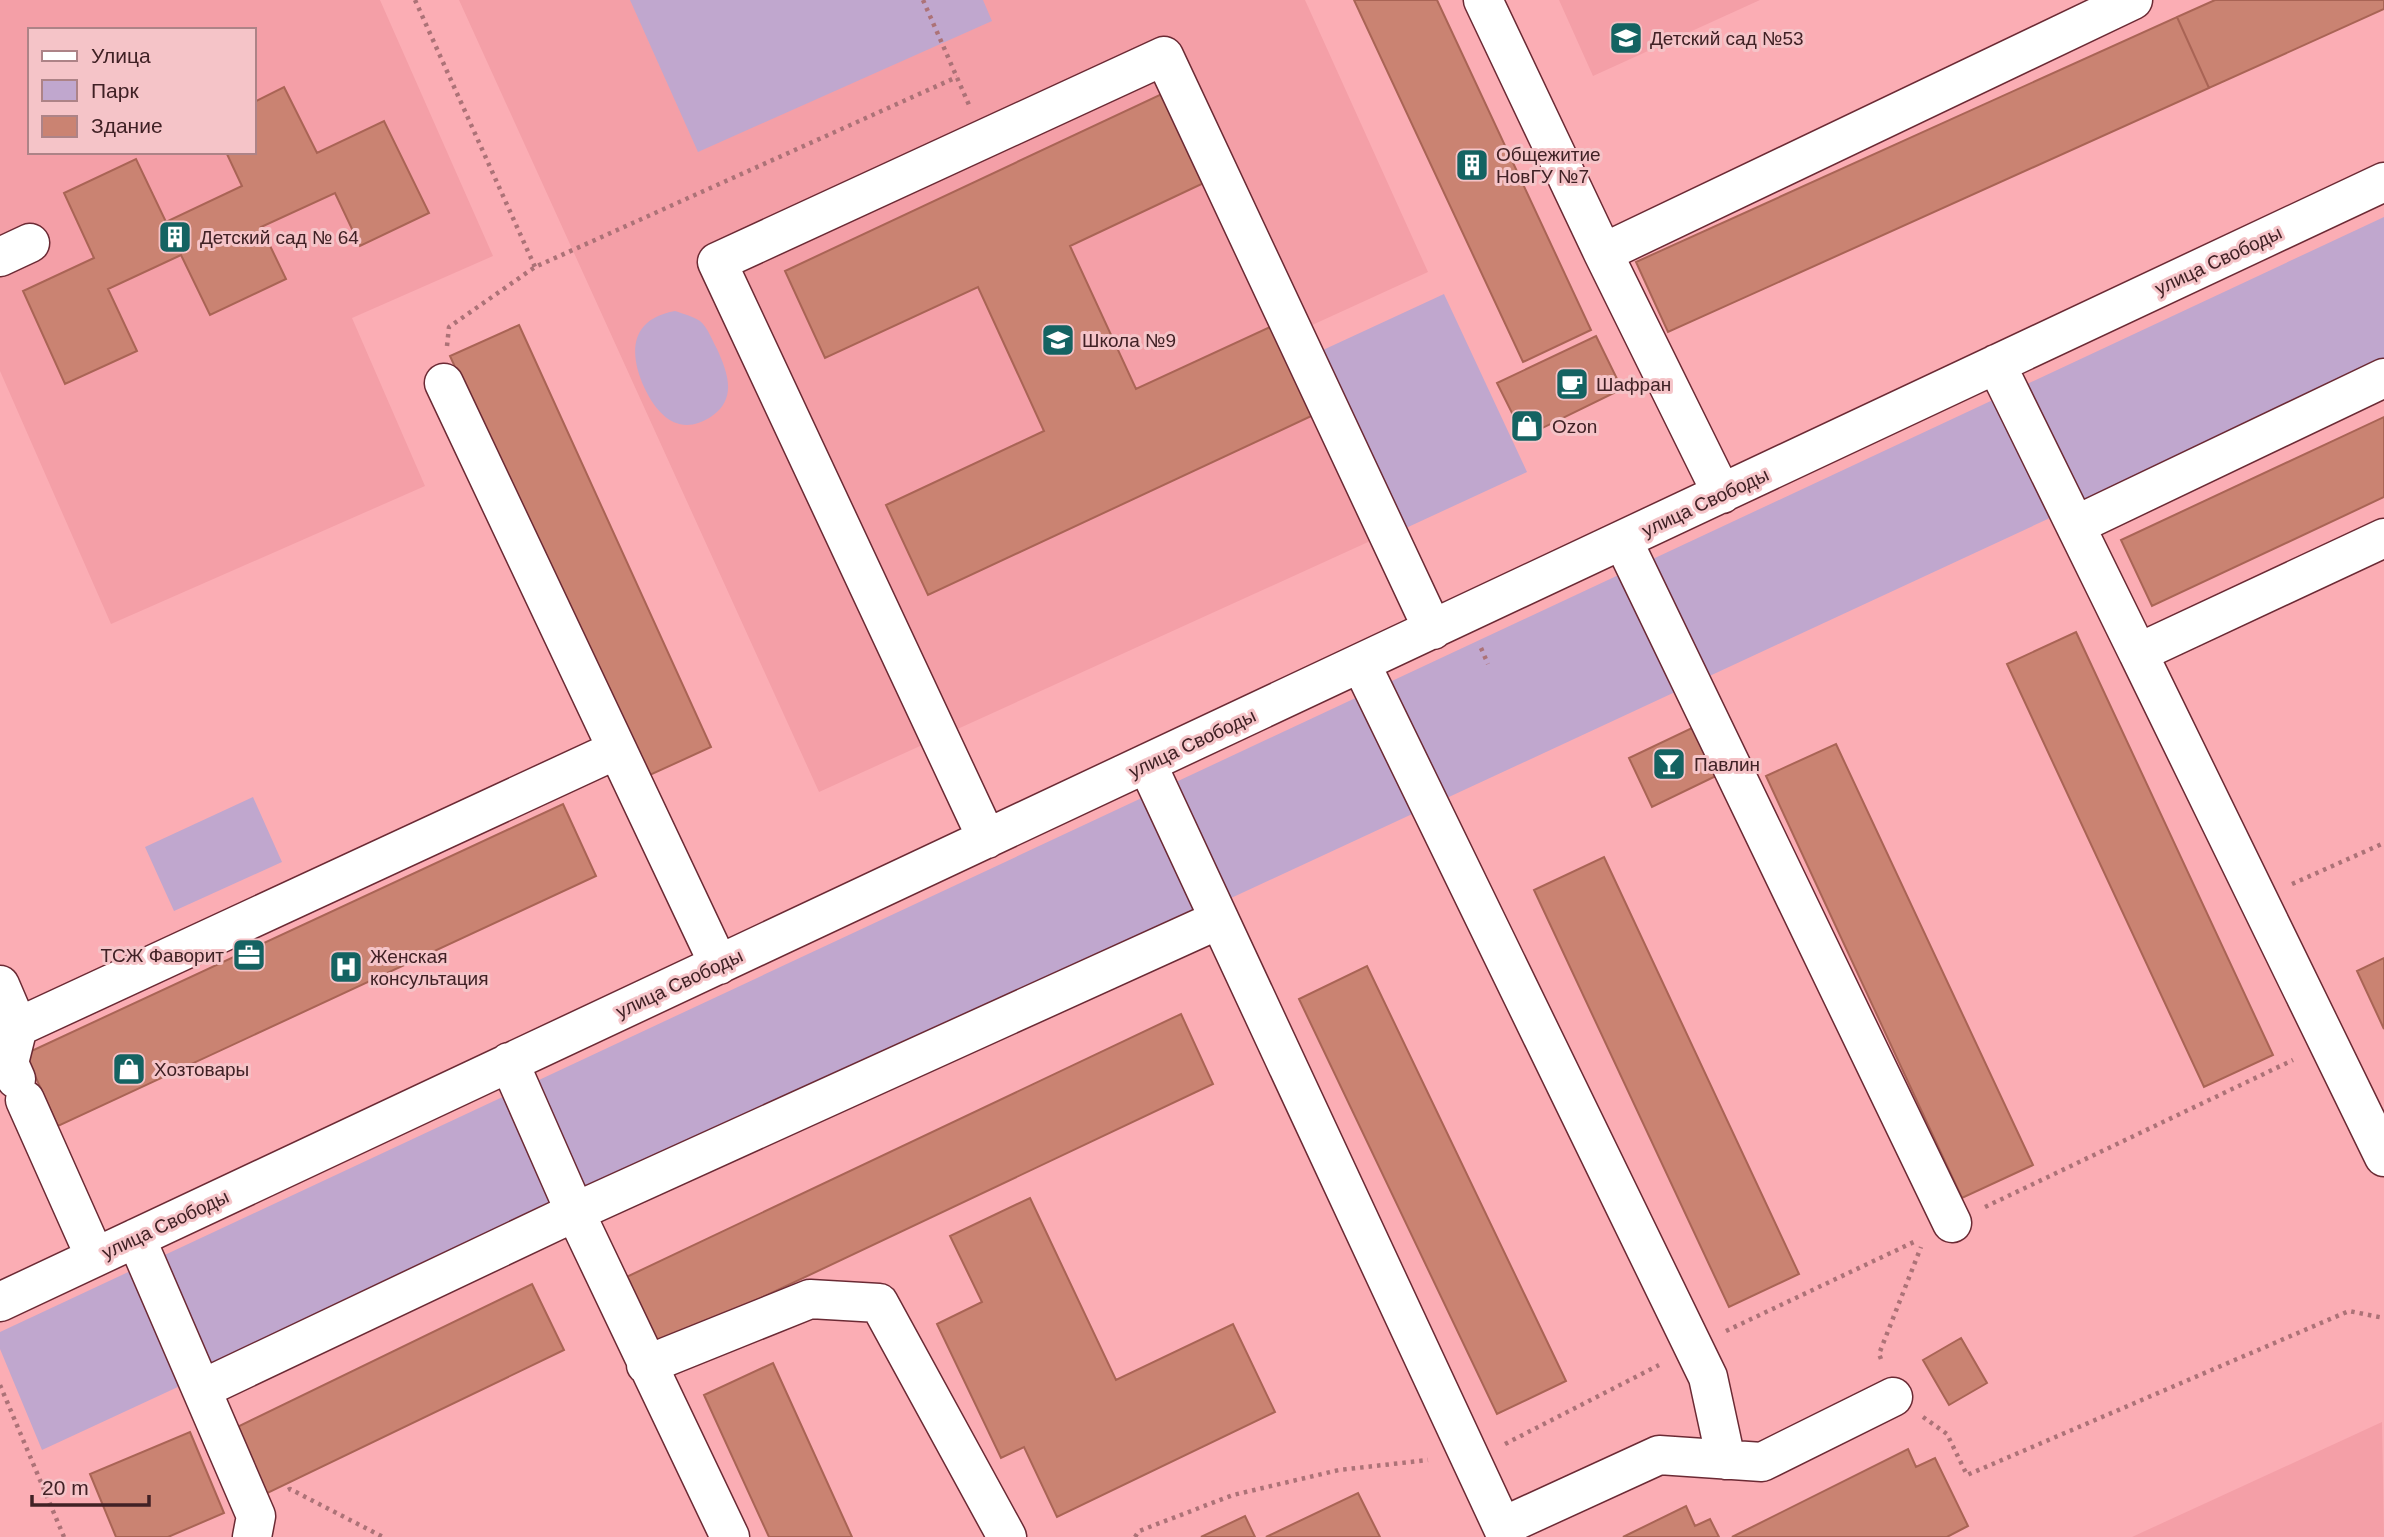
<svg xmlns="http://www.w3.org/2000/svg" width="2384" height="1537" font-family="Arial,sans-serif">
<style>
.built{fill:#f49fa7;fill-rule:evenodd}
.green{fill:#c0a7ce}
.building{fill:#ca8372;stroke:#a96455;stroke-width:2}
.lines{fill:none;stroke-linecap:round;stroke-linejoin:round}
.minor-casing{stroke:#6b2a34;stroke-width:41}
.path{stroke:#ac7277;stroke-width:4.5;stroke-dasharray:3.5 5;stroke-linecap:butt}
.minor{stroke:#fff;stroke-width:38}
.labels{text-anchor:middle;stroke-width:6;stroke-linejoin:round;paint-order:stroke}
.poi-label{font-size:19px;fill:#402125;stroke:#f5c4c8;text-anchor:start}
.street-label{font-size:19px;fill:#402125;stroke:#f5c4c8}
</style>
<rect width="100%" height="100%" fill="#fbadb4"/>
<!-- built -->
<path class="built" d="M 0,0 L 380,0 L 493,256 L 352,318 L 425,486 L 111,624 L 0,371 ZM 30,30 L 254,30 L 254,152 L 30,152 Z
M 459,0 L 1305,0 L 1428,272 L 1310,326 L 1401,527 L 819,792 Z
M 1559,0 L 1760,0 L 1593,76 Z
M 2382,1422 L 2384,1537 L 2132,1537 Z"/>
<!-- green -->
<path class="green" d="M 630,0 L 983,0 L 992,21 L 698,152 Z
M 2384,217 L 2384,363 L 42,1450 L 0,1349 L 0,1332 Z
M 1444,294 L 1527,472 L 1406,528 L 1323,350 Z
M 675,311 C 684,314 692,316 700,321 C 708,328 712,340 717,349 C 727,371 738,398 712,416 C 681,437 659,418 645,389 C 628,353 630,319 675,311 Z
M 253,797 L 282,862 L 174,911 L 145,847 Z"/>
<!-- building -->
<path class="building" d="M 1354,0 L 1437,0 L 1591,330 L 1523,362 Z
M 2215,0 L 2384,0 L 2384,9 L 2209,88 L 2177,17 Z
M 2177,17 L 2209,88 L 1668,332 L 1636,262 Z
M 284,87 L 317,153 L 384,121 L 429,213 L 360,246 L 335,193 L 261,227 L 286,279 L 210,315 L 181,255 L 108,289 L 137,351 L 65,384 L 23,291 L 94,258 L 64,193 L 136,159 L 166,222 L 242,186 L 226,152 L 254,152 L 254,102 Z
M 1166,92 L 1208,181 L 1070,246 L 1136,389 L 1281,322 L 1322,411 L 928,595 L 886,505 L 1044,431 L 978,287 L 825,358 L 785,271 Z
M 519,325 L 711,747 L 641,779 L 450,356 Z
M 1596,336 L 1622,389 L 1524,437 L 1497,383 Z
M 2384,417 L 2384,497 L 2152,606 L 2121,540 Z
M 2076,632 L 2273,1055 L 2204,1087 L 2007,664 Z
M 1694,727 L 1718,775 L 1652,807 L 1629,758 Z
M 1836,744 L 2033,1165 L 1962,1198 L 1766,776 Z
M 563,804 L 596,876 L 58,1126 L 25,1054 Z
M 1604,857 L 1799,1274 L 1729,1307 L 1534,890 Z
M 2384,958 L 2384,1029 L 2357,971 Z
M 1367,966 L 1566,1381 L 1497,1414 L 1299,999 Z
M 1181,1014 L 1213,1084 L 651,1350 L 618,1281 Z
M 1030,1198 L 1116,1380 L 1233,1324 L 1275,1412 L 1057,1517 L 1024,1447 L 1001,1458 L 937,1324 L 982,1302 L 950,1236 Z
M 532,1284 L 564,1350 L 255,1499 L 223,1434 Z
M 1961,1338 L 1987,1383 L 1949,1405 L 1923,1360 Z
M 773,1363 L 852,1537 L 769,1537 L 704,1395 Z
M 190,1432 L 224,1513 L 168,1537 L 116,1537 L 90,1474 Z
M 1908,1449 L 1916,1467 L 1935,1458 L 1968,1526 L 1947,1537 L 1732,1537 Z
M 1358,1493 L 1380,1537 L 1266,1537 Z
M 1686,1506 L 1695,1526 L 1710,1519 L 1719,1537 L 1623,1537 Z
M 1245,1516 L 1255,1537 L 1201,1537 Z"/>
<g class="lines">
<defs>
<path id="minor" d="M 1483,0 L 1603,253 L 1722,494
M 1603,253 L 2133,0
M 0,257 L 30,243
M 1996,364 L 2138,653 L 2384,538
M 444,383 L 719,965
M 2076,525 L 2384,378
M 1623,541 L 1952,1223
M 2138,653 L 2384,1157
M 1361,664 L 1708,1377 L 1726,1460
M 1147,764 L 1507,1537
M 987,839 L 717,262 L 1164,56 L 1433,630
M 0,985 L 18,1027 L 9,1063 L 16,1079
M 18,1027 L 616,750
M 509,1062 L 575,1212 L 730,1537
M 25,1100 L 95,1257
M 136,1238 L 256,1516 L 252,1537
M 0,1302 L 2384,182
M 646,1365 L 810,1299 L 879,1303 L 1007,1537
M 202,1389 L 575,1212 L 1218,920
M 1504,1526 L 1659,1455 L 1762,1462 L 1893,1397"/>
</defs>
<!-- minor casing -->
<use href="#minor" class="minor-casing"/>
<!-- path -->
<path class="path" d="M 415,0 L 535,267
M 923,0 L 969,105
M 447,346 L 449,327 L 535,267 L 957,77
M 1481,648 L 1488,664
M 2292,884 L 2384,843
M 1985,1207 L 2293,1060
M 1726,1331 L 1918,1240
M 1881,1359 L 1879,1354 L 1921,1247
M 0,1385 L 64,1537
M 1923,1417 L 1947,1434 L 1967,1475 L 2349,1311 L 2384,1318
M 1505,1444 L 1659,1365
M 288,1490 L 290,1489 L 383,1537
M 1135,1537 L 1139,1531 L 1233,1495 L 1339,1470 L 1428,1460"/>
<!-- minor -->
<use href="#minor" class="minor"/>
</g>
<!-- icons -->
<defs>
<symbol id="school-square" viewBox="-11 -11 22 22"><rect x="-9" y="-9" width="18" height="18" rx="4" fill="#146362" stroke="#f5c4c8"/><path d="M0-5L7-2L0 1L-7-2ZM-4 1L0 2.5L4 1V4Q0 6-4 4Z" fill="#fff"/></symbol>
<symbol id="building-square" viewBox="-11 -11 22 22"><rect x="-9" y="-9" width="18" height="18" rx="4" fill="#146362" stroke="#f5c4c8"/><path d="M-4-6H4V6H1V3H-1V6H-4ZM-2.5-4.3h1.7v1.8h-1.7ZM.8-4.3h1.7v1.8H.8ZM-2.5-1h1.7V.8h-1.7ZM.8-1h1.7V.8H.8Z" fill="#fff"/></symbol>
<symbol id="cafe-square" viewBox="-11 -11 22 22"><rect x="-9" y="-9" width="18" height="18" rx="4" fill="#146362" stroke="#f5c4c8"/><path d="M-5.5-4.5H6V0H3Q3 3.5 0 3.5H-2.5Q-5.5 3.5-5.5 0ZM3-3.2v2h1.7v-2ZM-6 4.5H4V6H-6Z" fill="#fff"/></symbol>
<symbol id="shop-square" viewBox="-11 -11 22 22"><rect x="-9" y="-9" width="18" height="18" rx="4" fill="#146362" stroke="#f5c4c8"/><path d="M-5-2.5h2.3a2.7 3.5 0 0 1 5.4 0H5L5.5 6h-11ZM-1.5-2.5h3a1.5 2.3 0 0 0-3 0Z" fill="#fff"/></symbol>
<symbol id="bar-square" viewBox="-11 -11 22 22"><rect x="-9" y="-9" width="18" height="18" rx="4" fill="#146362" stroke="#f5c4c8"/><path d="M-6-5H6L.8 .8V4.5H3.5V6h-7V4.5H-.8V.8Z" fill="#fff"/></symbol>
<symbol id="office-square" viewBox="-11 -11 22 22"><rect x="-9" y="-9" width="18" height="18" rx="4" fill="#146362" stroke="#f5c4c8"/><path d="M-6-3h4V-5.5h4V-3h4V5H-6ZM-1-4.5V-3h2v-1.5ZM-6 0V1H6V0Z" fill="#fff"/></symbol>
<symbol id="hospital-square" viewBox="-11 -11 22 22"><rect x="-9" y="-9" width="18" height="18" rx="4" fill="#146362" stroke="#f5c4c8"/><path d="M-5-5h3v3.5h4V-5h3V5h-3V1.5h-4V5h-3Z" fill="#fff"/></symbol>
</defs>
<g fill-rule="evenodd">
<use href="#school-square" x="1607" y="19" width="38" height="38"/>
<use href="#building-square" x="1453" y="146" width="38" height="38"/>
<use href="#building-square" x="156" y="218" width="38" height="38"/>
<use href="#school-square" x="1039" y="321" width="38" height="38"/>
<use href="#cafe-square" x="1553" y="365" width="38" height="38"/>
<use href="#shop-square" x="1508" y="407" width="38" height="38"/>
<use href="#bar-square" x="1650" y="745" width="38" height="38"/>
<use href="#office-square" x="230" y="936" width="38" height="38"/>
<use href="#hospital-square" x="327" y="948" width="38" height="38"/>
<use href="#shop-square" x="110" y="1050" width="38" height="38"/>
</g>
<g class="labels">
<!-- poi labels -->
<g class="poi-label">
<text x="1650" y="45">Детский сад №53</text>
<text x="1496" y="161">Общежитие<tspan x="1496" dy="22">НовГУ №7</tspan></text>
<text x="200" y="244">Детский сад № 64</text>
<text x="1082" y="347">Школа №9</text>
<text x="1596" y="391">Шафран</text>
<text x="1552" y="433">Ozon</text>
<text x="1694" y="771">Павлин</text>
<text x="224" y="962" text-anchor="end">ТСЖ Фаворит</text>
<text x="370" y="963">Женская<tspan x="370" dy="22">консультация</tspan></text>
<text x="154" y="1076">Хозтовары</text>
</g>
<!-- street labels -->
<g class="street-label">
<text transform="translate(2218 260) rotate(-25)" y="7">улица Свободы</text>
<text transform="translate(1705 502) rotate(-25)" y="7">улица Свободы</text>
<text transform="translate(1192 743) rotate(-25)" y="7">улица Свободы</text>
<text transform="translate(679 983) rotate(-25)" y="7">улица Свободы</text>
<text transform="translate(165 1224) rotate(-25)" y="7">улица Свободы</text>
</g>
</g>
<!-- legend -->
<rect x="28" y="28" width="228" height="126" fill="#f5c4c8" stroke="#ad8387" stroke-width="2"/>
<rect x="42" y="51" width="35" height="10" fill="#ffffff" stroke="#ad8387" stroke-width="2"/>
<text x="91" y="63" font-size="21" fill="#402125">Улица</text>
<rect x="42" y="80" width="35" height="21" fill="#c0a7ce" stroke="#ad8387" stroke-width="2"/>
<text x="91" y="98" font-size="21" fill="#402125">Парк</text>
<rect x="42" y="116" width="35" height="21" fill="#ca8372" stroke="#ad8387" stroke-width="2"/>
<text x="91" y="133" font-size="21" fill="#402125">Здание</text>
<!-- scale -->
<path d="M32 1495v10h117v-10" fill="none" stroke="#402125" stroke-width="3.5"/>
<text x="42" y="1495" font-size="21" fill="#402125" stroke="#f5c4c8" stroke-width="5" paint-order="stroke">20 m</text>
</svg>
